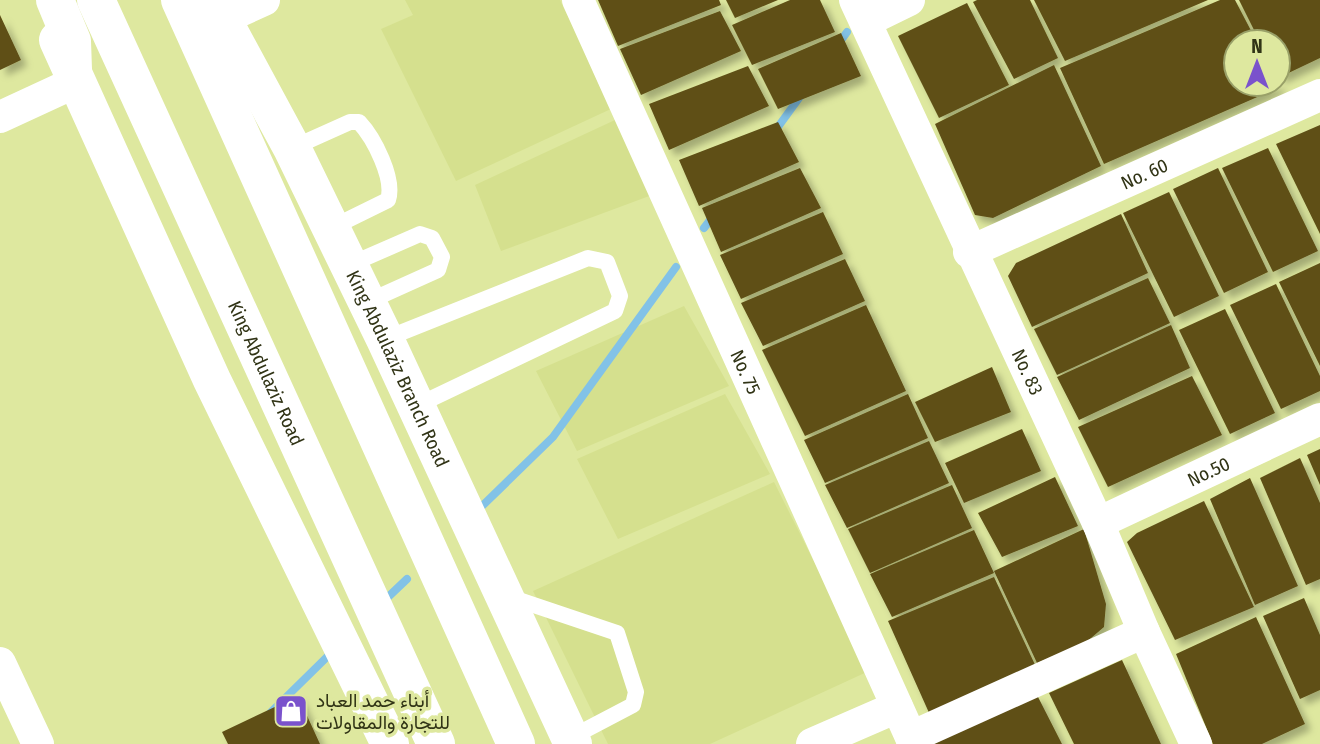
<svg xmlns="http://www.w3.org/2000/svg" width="1320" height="744" font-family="'Fira Sans Condensed',Vazirmatn,sans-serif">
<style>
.built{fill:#d5e08e}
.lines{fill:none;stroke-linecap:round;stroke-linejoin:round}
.stream{stroke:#82c2e7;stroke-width:8}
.building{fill:#5e4f17;filter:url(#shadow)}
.lane{stroke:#fff;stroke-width:16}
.street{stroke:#fff;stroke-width:32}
.secondary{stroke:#fff;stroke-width:38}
.primary{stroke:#fff;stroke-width:38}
.labels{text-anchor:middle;stroke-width:7;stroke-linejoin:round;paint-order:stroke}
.street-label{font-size:19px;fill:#313416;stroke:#dee89f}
.poi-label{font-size:19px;fill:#313416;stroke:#dee89f;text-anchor:start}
</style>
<defs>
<filter id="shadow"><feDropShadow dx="6" dy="6" stdDeviation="3.5" flood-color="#0004"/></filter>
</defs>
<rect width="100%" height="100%" fill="#dee89f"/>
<!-- built -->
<path class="built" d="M 405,0 L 560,0 L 613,108 L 456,181 L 381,29 L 413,15 Z
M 615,120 L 652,195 L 501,251 L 475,185 Z
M 684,306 L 729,386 L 577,451 L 536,371 Z
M 725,394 L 770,474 L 618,539 L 577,459 Z
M 774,482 L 869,671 L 710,744 L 608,744 L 533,591 Z"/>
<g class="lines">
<!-- stream -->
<path class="stream" d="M 837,46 L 847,32
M 775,131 L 802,94
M 704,228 L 714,215
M 480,508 L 553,437 L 676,267
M 387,598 L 407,579
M 271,712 L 329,655"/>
</g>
<!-- building -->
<path class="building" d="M 598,0 L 719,0 L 721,5 L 618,46 Z
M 726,0 L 778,0 L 735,18 Z
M 790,0 L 820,0 L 835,32 L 752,65 L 732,25 Z
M 977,0 L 1030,0 L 1058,58 L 1014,79 L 973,2 Z
M 1034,0 L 1208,0 L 1065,61 Z
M 1220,0 L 1235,0 L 1257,42 L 1236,42 L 1236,84 L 1279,84 L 1280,87 L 1104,164 L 1060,68 Z
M 1239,0 L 1320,0 L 1320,58 L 1278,78 L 1278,42 L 1260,42 Z
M 967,3 L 1009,85 L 939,118 L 898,36 Z
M 720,11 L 741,51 L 641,95 L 620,49 Z
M 0,15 L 21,60 L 0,70 Z
M 841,33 L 861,76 L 778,109 L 758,69 Z
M 1054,65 L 1101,166 L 993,218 L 975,215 L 935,124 Z
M 748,66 L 769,106 L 669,150 L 649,104 Z
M 778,122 L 799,162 L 699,206 L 679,160 Z
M 1320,125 L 1320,234 L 1276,144 Z
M 1268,148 L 1318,251 L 1273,272 L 1222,168 Z
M 800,168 L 821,208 L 721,252 L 702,208 Z
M 1218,168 L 1268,272 L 1224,293 L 1173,189 Z
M 1169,192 L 1219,296 L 1174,317 L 1123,213 Z
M 823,212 L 843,254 L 741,299 L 720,255 Z
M 1121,214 L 1148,273 L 1032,327 L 1008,276 L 1016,263 Z
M 845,259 L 865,301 L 763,346 L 741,303 Z
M 1320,263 L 1320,366 L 1279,282 Z
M 1148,278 L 1170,323 L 1057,375 L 1034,329 Z
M 1276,284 L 1320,376 L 1320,391 L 1281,409 L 1230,305 Z
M 866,305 L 906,391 L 805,436 L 762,350 Z
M 1225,309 L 1275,413 L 1230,434 L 1179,330 Z
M 1171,325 L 1190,368 L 1079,420 L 1057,377 Z
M 992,367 L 1011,412 L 935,442 L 915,402 Z
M 1192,376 L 1222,435 L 1108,487 L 1078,427 Z
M 908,394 L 928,438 L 825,483 L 804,440 Z
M 1022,429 L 1041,471 L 964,503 L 945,463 Z
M 929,441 L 949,483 L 847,528 L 825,485 Z
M 1320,449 L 1320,485 L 1307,455 Z
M 1300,458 L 1320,503 L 1320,579 L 1306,585 L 1260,478 Z
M 1055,477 L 1078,526 L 1002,557 L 978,513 Z
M 1250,478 L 1298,586 L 1255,605 L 1210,499 Z
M 952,485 L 972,528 L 870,573 L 848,529 Z
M 1204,501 L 1254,607 L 1175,640 L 1127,542 L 1137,533 Z
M 1084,529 L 1106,604 L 1104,627 L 1084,644 L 1037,663 L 994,571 Z
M 974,530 L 994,573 L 892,617 L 870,574 Z
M 994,577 L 1037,669 L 930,715 L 888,621 Z
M 1304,598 L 1320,635 L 1320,690 L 1300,699 L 1263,616 Z
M 1256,617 L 1305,724 L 1262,744 L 1213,744 L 1176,654 Z
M 1122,660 L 1161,744 L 1074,744 L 1049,693 Z
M 1037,695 L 1062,744 L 929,744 Z
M 298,696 L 320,744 L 228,744 L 222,732 Z"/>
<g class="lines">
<!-- lane -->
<path class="lane" d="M 292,148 L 350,122 L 359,122 C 374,138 395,179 388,200 L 331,228
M 349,265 L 420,234 L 432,238 L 442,257 L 438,270 L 367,302
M 385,339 L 588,258 L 607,262 L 620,296 L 615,311 L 416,406
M 510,597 L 617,633 L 636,692 L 633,705 L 570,738"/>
<!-- street -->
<g class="street">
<path id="s1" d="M 578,0 L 914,744"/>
<path id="s2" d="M 855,0 L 1098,523 L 1144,632 L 1196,744"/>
<path d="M 222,19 L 264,0"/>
<path d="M 866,21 L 909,0"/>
<path d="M 0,117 L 78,81"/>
<path id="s3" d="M 969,252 L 1320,95"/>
<path id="s4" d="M 1098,523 L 1320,419"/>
<path d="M 0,663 L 38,744"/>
<path d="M 911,737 L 1144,632"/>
<path d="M 812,744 L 897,707"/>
</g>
<!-- secondary -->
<g class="secondary">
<path id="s5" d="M 212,0 L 292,148 L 385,339 L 573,744"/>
<path d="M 58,40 L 212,380 L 390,744"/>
</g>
<!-- primary -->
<g class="primary">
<path d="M 55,0 L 72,41 L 73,70"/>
<path id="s6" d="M 96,0 L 436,744"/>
<path d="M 180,0 L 516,744"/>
</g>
</g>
<!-- icons -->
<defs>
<symbol id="shop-square" viewBox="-11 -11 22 22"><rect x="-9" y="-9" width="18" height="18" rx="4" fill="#7a52cc" stroke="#dee89f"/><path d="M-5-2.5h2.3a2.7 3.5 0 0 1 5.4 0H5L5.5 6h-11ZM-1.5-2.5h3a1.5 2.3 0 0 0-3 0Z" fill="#fff"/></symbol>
</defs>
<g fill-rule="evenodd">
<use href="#shop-square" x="272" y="692" width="38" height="38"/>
</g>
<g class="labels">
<!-- street labels -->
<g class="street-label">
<text dy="7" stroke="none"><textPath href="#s3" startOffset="192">No. 60</textPath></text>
<text dy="7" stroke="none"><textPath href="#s5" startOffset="413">King Abdulaziz Branch Road</textPath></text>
<text dy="7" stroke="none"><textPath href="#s6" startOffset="410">King Abdulaziz Road</textPath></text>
<text dy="7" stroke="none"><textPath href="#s1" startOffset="408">No. 75</textPath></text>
<text dy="7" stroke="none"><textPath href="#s2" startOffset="410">No. 83</textPath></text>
<text dy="7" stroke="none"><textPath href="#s4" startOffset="122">No.50</textPath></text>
</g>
<!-- poi labels -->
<g class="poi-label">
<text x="316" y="707">أبناء حمد العباد<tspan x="316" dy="22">للتجارة والمقاولات</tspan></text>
</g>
</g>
<!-- north arrow -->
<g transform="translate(1257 63)"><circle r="33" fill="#dee89f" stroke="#99a068" stroke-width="2"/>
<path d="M0-5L12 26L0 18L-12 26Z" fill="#7a52cc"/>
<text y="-10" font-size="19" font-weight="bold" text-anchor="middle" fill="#313416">N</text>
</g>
</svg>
